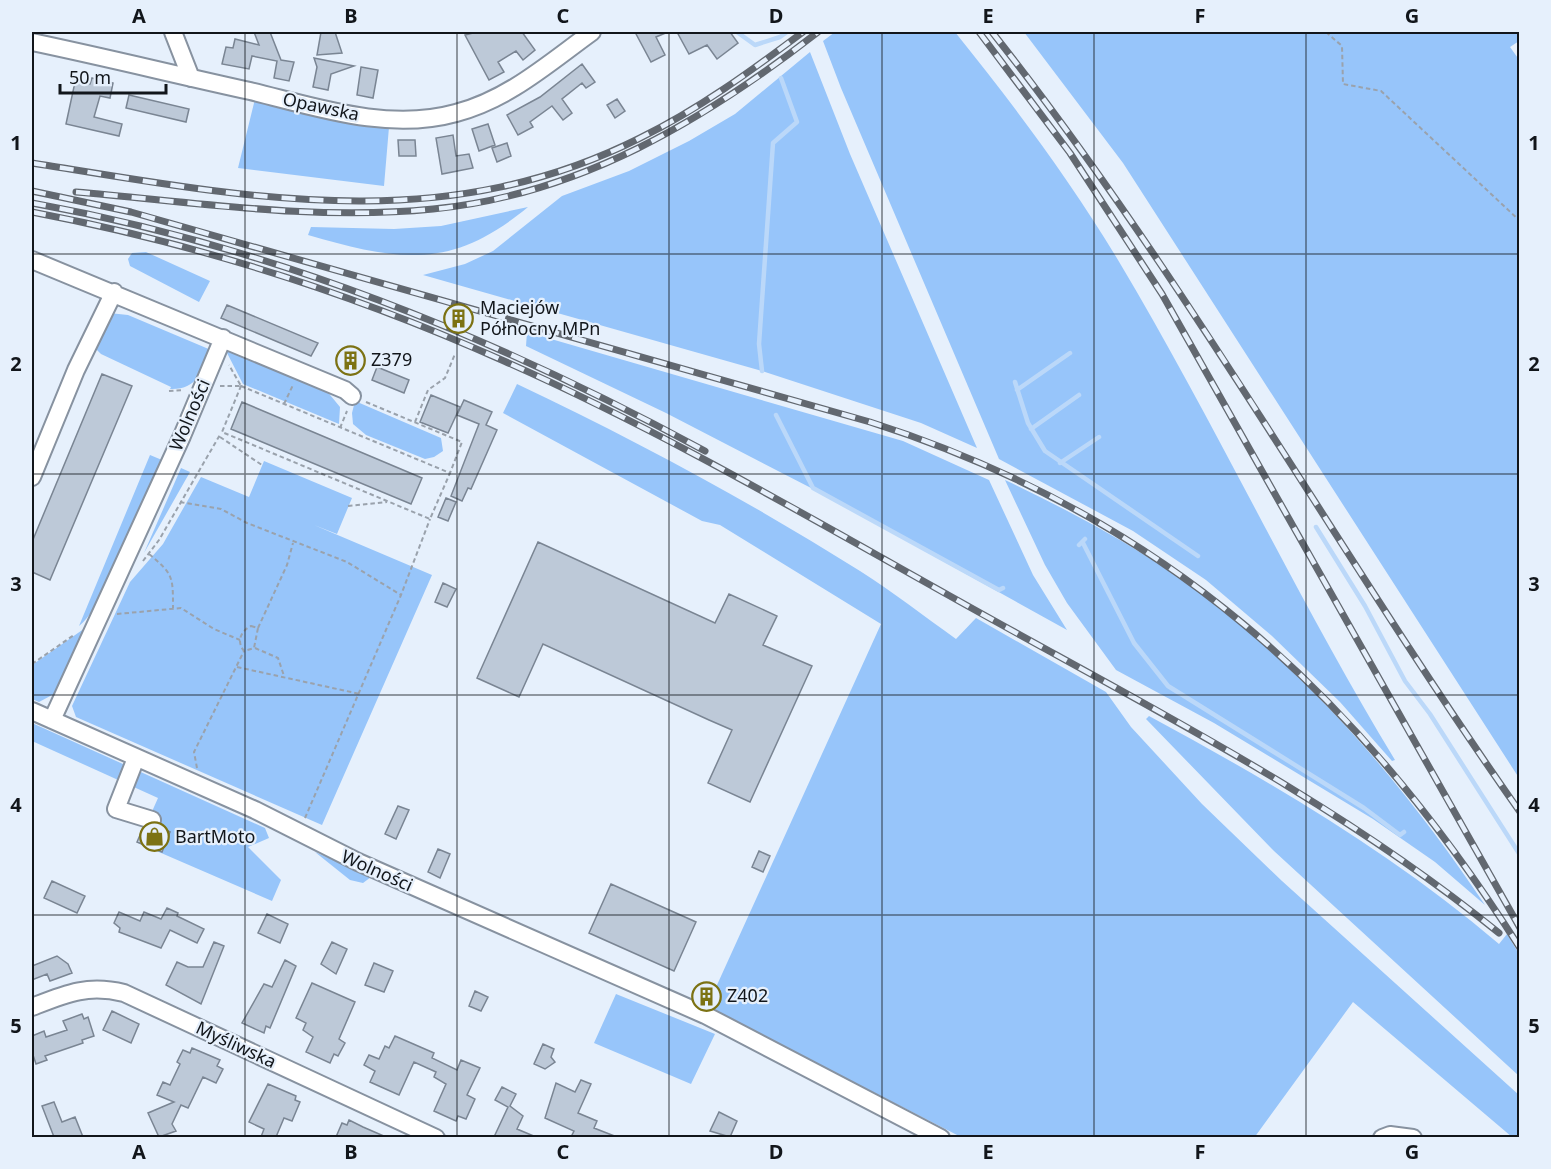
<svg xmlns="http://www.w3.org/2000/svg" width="1551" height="1169" font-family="'Noto Sans',sans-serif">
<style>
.green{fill:#97c5fa}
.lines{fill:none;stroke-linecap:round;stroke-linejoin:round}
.stream{stroke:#bbd8f9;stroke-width:4.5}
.building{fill:#bdc9d8;stroke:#7a8593;stroke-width:1.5}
.minor-casing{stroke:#8792a0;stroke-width:20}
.path{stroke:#9aa2ac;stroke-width:2;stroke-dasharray:4.5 3;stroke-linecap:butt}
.minor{stroke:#fff;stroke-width:16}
.rail-casing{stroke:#626870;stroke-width:7}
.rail{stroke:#e6f0fc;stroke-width:4.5;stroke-dasharray:14;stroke-linecap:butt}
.grid{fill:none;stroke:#12161b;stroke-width:1.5;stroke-opacity:0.55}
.labels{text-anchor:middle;stroke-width:4.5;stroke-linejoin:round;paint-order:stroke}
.street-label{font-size:18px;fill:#12161b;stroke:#e6f0fc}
.poi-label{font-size:18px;fill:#12161b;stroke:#e6f0fc;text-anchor:start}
.neatline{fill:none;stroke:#12161b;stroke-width:2}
.grid-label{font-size:20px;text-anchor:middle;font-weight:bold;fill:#12161b}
</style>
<rect width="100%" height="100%" fill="#e6f0fc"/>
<!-- green -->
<path class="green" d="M 835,32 L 955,32 C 1013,104 1070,180 1118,260 C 1216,424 1296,597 1395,760 L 1392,761 L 1340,702 L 1272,636 L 1206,580 L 1133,531 L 999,459 L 841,88 L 823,41 Z
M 1024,32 L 1519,32 L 1519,41 L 1510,47 L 1520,61 L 1519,778 L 1123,163 Z
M 810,52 L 850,154 L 977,448 L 921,423 L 762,371 L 423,275 L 465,264 L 493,251 L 562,196 L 629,171 L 689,141 L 735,114 Z
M 255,99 L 361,124 L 389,127 L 384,186 L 238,168 Z
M 528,207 C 451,271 398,261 308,235 L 311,227 L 394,229 L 441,226 Z
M 146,252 L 210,281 L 199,302 L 130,266 L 128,259 L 132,253 Z
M 109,313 L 128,315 L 211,350 C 203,371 197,390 170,389 L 171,387 L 101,354 L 95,348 Z
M 527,332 L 903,441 L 989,480 L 1033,575 L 1067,630 L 813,489 L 666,413 L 526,346 Z
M 231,350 L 326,390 L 340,407 L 339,424 L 243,384 L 226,351 Z
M 517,384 C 635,440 749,501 860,571 C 893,592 924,616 956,639 L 976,618 L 1106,692 L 1131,727 L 1202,804 L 1282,881 L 1519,1095 L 1519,1137 L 1512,1137 L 1353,1002 L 1254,1138 L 961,1137 L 707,1007 L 881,624 L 720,525 L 702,521 L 503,413 Z
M 355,401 L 441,438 L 443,451 L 434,457 L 425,459 L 366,435 L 353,424 L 352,413 Z
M 150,455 L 162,460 C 146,497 107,605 79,626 Z
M 264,461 L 352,498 L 337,534 L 314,525 L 432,575 L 322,825 L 76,717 L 72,706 L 130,582 L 163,544 L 201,477 L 249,497 Z
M 181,468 L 190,472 L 144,553 Z
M 1005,480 C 1068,510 1129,542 1186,583 C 1305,668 1404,784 1485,905 L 1435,862 L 1373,819 L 1214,723 L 1116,670 L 1067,603 L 1045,565 Z
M 88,626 L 57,695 L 54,694 L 39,702 L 32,699 L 32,665 Z
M 1149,716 C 1273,783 1392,853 1499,944 L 1507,934 L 1519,954 L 1519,1076 L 1274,851 L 1146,719 Z
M 32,723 L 265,828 L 269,838 L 248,847 L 281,880 L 272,901 L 138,843 L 158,798 L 32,741 Z
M 315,852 L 371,877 L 363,883 L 350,880 Z
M 616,994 L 715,1034 L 691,1084 L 594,1043 Z"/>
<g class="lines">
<!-- stream -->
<path class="stream" d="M 737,32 L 755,45 L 780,37 L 787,32
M 762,371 L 759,344 L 773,143 L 797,122 L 781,78
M 1015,382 L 1028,423 L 1045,451 L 1198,556
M 1017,390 L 1070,353
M 776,415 L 813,488 L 999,590 L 1003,588
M 1031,429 L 1079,395
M 1060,463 L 1099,437
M 1316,527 L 1365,606 L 1405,681 L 1430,714 L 1520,855
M 1083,543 L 1134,643 L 1168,686 L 1364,808 L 1400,835 L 1404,832
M 1079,545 L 1085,539"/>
</g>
<!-- building -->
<path class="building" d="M 254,32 L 270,32 L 281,60 L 294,62 L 289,81 L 274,78 L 277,61 L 252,56 L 249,69 L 222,64 L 226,47 L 233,48 L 235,39 L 259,45 Z
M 321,32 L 335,32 L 342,53 L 317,55 Z
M 477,32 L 522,32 L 535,50 L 523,60 L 516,51 L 498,62 L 504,72 L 489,80 L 465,35 Z
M 635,32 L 668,32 L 656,37 L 665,55 L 651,62 Z
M 677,32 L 730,32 L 738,43 L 717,59 L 707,45 L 689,54 Z
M 314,58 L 354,66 L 331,74 L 328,90 L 313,87 L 317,67 Z
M 582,64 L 595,82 L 586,88 L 582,83 L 562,99 L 572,113 L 563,120 L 552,106 L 530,122 L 533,127 L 518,135 L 507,115 L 540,97 Z
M 361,67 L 378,70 L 373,98 L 357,95 Z
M 92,78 L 113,83 L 110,98 L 100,96 L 94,117 L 122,124 L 119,136 L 66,124 L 75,82 L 90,84 Z
M 129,95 L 189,109 L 186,122 L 126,108 Z
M 617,99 L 625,111 L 615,118 L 607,105 Z
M 488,124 L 495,145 L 479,151 L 472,129 Z
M 453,135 L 456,156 L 469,154 L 473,168 L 442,174 L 436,138 Z
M 398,140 L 415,140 L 416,156 L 399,156 Z
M 507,143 L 511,156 L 497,162 L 492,148 Z
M 227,305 L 318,343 L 311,356 L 221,318 Z
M 346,351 L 359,357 L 354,369 L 341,364 Z
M 377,367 L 409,380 L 404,393 L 372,380 Z
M 102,374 L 132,386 L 50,580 L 32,572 L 32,542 Z
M 431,395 L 460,407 L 448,433 L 420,422 Z
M 464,400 L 492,412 L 486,425 L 497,430 L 471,489 L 468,488 L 462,501 L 451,496 L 479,424 L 457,415 Z
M 242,402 L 422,478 L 411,504 L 231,429 Z
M 446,498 L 456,502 L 448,521 L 438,517 Z
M 538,542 L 715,623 L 729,594 L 777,616 L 763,645 L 812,666 L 750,802 L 708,783 L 732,730 L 709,720 L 543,644 L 519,697 L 477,678 Z
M 443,583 L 456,589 L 447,607 L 435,602 Z
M 398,806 L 409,810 L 396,839 L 385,834 Z
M 159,827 L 170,832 L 162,852 L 137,842 L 143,828 L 154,830 Z
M 438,849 L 450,854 L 440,878 L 428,872 Z
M 759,851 L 770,856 L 763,872 L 752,867 Z
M 52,881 L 85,896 L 77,913 L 44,898 Z
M 611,884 L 696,922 L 674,971 L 589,933 Z
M 167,908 L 178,913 L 177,916 L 204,929 L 197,943 L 170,930 L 161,948 L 119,932 L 120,928 L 114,923 L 119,912 L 140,921 L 144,912 L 161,919 Z
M 267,914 L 288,924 L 280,943 L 258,933 Z
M 214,942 L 224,946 L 201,1004 L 166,985 L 177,962 L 188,967 L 203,967 Z
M 332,942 L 347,949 L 336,974 L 321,964 Z
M 57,956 L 68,964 L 72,973 L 50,981 L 47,974 L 32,980 L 32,966 Z
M 285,960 L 296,966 L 270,1028 L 266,1026 L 264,1033 L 242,1023 L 264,984 L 272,987 Z
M 374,963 L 393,971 L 384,992 L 365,985 Z
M 312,983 L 355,1002 L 339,1039 L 345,1043 L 338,1056 L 334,1054 L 330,1063 L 306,1052 L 313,1037 L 303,1030 L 306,1023 L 296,1018 Z
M 475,991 L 488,997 L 481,1011 L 469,1006 Z
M 112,1011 L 139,1024 L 131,1043 L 103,1030 Z
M 82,1014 L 84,1019 L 88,1017 L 94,1036 L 82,1040 L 83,1043 L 45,1056 L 47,1060 L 36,1064 L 32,1052 L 32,1036 L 44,1031 L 46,1037 L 67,1030 L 63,1021 Z
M 395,1036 L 434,1053 L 432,1058 L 457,1070 L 461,1060 L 480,1068 L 467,1095 L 475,1099 L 466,1119 L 458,1116 L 456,1121 L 434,1111 L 446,1084 L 434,1077 L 436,1072 L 414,1062 L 399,1095 L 370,1082 L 375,1071 L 364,1065 L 369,1055 L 379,1059 L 385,1046 L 389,1048 Z
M 543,1044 L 554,1049 L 551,1057 L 555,1062 L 545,1069 L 534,1064 Z
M 192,1048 L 220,1060 L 217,1066 L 223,1069 L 216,1083 L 203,1077 L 188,1108 L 181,1105 L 172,1124 L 176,1131 L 159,1137 L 148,1113 L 174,1102 L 157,1095 L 163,1082 L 170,1085 L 180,1064 L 177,1062 L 183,1050 L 190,1053 Z
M 581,1080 L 591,1084 L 578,1113 L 597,1121 L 594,1128 L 617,1137 L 571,1137 L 574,1131 L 545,1118 L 556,1083 L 575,1092 Z
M 268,1084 L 296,1096 L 295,1100 L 300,1102 L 292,1121 L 284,1118 L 276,1137 L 261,1137 L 264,1129 L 249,1122 Z
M 502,1087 L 516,1094 L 510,1106 L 523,1116 L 517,1129 L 536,1137 L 494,1137 L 508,1107 L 495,1100 Z
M 54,1102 L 62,1122 L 75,1117 L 83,1137 L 54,1137 L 42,1106 Z
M 719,1112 L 737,1121 L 730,1137 L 710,1131 Z
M 349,1120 L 363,1127 L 386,1137 L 336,1137 L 342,1123 L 347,1125 Z"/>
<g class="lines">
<defs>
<path id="minor" d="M 173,32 L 191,78
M 32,42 C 104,57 177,75 250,91 C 316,107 388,132 456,113 C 509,99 549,63 592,32
M 32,260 L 345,390 L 352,396
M 32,477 L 76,370 L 114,292
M 32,711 L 255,810 L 358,862 L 705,1015 L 941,1138
M 52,720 L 182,436 L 223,338
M 136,758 L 116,809 L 152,820
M 32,1007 C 65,994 87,984 124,993 L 436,1138
M 1382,1138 L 1390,1135 L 1413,1138"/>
</defs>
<!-- minor casing -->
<use href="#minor" class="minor-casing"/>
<!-- path -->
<path class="path" d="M 1326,32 L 1342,46 L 1343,84 L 1381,91 L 1520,221
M 220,386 L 241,386 L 229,365
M 241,386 L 450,473 L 430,519 L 222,432 Z
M 169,391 L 184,390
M 366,402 L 462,442 L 450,473
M 284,404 L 293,385
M 415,422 L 428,390 L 445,378 L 455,354
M 340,428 L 347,411
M 220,437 L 262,465
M 180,502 L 221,509 L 247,523 L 347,562 L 401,595
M 348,506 L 387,502
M 149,554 C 173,574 173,576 173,608
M 143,561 L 159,540 L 221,433
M 117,614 L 181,608 L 214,629 L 240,640
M 251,626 L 258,628 L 254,648 L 244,651 C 236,641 241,631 251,626 Z
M 258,628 L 287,565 L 293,543
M 255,648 L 278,658 L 284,676
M 32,664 L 74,635
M 237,667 L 360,694
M 197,768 L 194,752 L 244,651
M 305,818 L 401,595 L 430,519"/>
<!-- minor -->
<use href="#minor" class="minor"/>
<defs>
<path id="rail" d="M 979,32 L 1070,153 L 1162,294 L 1520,928
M 992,32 C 1187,278 1339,555 1520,812
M 32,163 C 242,196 439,239 640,138 C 699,109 751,71 803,32
M 32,191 L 131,212 L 870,422 C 1162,515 1358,693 1520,948
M 76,192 C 194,202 315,221 433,209 C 579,195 705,120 818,32
M 32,203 C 270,246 493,336 705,451
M 32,212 C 194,243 352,293 504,361 C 672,435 832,531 993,620 C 1166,716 1344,807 1499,933"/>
</defs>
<!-- rail casing -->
<use href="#rail" class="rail-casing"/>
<!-- rail -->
<use href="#rail" class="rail"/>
</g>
<!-- grid -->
<path class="grid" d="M 245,32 L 245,1138M 457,32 L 457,1138M 669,32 L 669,1138M 882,32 L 882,1138M 1094,32 L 1094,1138M 1306,32 L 1306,1138M 32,254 L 1520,254M 32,474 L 1520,474M 32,695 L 1520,695M 32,915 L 1520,915"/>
<!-- icons -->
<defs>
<symbol id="building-ring" viewBox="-11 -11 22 22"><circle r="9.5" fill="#e6f0fc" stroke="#7c7213" stroke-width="1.5"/><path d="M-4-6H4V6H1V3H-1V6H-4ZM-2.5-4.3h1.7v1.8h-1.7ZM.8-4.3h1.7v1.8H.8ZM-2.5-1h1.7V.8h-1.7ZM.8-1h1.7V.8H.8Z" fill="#7c7213"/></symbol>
<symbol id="shop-ring" viewBox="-11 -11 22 22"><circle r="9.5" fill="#e6f0fc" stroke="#7c7213" stroke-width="1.5"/><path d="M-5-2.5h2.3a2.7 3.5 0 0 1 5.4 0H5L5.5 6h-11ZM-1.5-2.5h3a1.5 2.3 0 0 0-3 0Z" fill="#7c7213"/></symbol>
</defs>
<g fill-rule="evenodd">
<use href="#building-ring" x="442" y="302" width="33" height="33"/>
<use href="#building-ring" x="334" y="344" width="33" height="33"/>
<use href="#shop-ring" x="138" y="820" width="33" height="33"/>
<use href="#building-ring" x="690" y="980" width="33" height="33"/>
</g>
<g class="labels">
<!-- street labels -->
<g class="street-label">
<text transform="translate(321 107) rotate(12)" y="6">Opawska</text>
<text transform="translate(190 415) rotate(-67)" y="6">Wolności</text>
<text transform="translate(377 871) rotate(24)" y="6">Wolności</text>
<text transform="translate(236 1045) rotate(25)" y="6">Myśliwska</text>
</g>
<!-- poi labels -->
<g class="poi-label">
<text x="480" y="314">Maciejów<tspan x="480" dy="21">Północny MPn</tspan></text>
<text x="371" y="366">Z379</text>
<text x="175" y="843">BartMoto</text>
<text x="727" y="1002">Z402</text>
</g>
</g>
<!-- border -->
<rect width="1551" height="1169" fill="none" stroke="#e6f0fc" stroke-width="66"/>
<!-- scale -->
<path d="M60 84v9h106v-9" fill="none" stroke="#12161b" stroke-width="3"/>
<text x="69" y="84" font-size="18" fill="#12161b" stroke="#e6f0fc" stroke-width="4.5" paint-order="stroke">50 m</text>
<rect x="33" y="33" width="1485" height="1103" class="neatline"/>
<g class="grid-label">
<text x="139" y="23">A</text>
<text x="351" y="23">B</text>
<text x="563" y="23">C</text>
<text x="776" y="23">D</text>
<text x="988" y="23">E</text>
<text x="1200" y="23">F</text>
<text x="1412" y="23">G</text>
<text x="16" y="150">1</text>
<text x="1534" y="150">1</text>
<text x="16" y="371">2</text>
<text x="1534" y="371">2</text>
<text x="16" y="591">3</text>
<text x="1534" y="591">3</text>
<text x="16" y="812">4</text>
<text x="1534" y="812">4</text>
<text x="16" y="1033">5</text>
<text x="1534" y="1033">5</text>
<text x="139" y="1159">A</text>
<text x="351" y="1159">B</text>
<text x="563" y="1159">C</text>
<text x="776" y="1159">D</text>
<text x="988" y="1159">E</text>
<text x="1200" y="1159">F</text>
<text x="1412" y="1159">G</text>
</g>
</svg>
